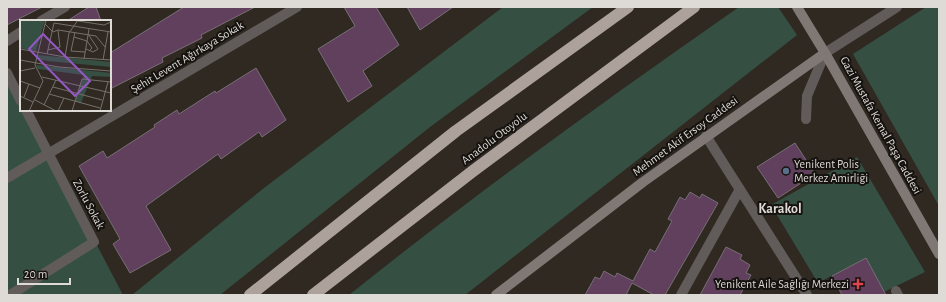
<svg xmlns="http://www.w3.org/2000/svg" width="946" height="302" font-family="'Alegreya Sans',sans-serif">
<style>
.green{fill:#355043}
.building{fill:#61405e;stroke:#776f76}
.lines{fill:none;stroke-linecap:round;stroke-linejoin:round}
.lane{stroke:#615c5a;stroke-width:10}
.street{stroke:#615c5a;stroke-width:10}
.secondary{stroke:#807875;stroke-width:10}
.highway{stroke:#ada19c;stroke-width:12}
.service-dot{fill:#5c6f8a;stroke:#15120f;stroke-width:1.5}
.health-dot{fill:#e0444e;stroke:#15120f;stroke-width:1.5}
.labels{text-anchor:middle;stroke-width:4;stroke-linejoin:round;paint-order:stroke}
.street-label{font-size:12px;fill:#dedad5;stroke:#15120f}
.poi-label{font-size:12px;fill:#dedad5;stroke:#15120f;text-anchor:start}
.quarter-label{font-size:14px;font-weight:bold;fill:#dedad5;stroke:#15120f}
.inset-road{fill:none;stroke:#75706a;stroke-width:1}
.view{fill:#9458c4;fill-opacity:0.15;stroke:#9458c4;stroke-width:2}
.inset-edge{fill:none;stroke:#dedad5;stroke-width:2}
</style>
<rect width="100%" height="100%" fill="#2f2922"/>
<!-- green -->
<path class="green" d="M 503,7 L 593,7 L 430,127 L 220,295 L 132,295 L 264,188 Z
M 739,7 L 778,7 L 797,35 L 465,295 L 349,295 C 475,194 607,99 739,7 Z
M 926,7 L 939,7 L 939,206 L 853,54 Z
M 7,73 L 21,101 L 21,110 L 26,110 L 123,295 L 7,295 Z
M 857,157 L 925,272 L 884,292 L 866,258 L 818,283 L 771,205 Z"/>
<!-- building -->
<path class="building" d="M 7,7 L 42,7 L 7,25 Z
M 89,7 L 96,7 L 101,21 L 67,21 Z
M 184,7 L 255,7 L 201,35 L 202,38 L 162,58 L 163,62 L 110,89 L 110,53 Z
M 344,7 L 376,7 L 399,45 L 363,71 L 372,86 L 348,102 L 318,49 L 355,26 Z
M 407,7 L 453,7 L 420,30 Z
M 256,68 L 286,120 L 262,137 L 259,132 L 221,159 L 218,154 L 146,206 L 171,250 L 130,273 L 113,244 L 120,239 L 79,166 L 103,151 L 107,158 L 155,127 L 154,125 L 177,110 L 179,114 L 215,91 L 216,93 Z
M 795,143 L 815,174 L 778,198 L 757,167 Z
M 690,192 L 700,198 L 702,194 L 718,203 L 665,295 L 654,295 L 632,283 L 626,295 L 585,295 L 595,277 L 600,279 L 604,271 L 615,277 L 617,273 L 633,281 L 650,249 L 655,252 L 672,221 L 668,219 L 680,197 L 685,200 Z
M 726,247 L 742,255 L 740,259 L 750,265 L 746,273 L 751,275 L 740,295 L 700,295 Z
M 866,258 L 886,295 L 842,295 L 832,276 Z"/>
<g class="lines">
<!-- lane -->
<path class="lane" d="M 806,119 L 807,96 L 825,53
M 896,291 L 898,295"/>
<!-- street -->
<path class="street" d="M 41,21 L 65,7
M 7,41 L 21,32
M 825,53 L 897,7
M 7,73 L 21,101
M 706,136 L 807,295
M 7,178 L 297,7
M 10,295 L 94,242 L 26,110
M 681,295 L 740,189"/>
<!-- secondary -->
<path class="secondary" d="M 797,7 L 825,53 L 939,254
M 496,295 L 643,182 L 825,53"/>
<!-- highway -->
<path class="highway" d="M 250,295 L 456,131 L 628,7
M 313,295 L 473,171 L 694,7"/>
</g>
<!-- markers -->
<circle class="service-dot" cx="786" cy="171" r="4"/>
<path class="health-dot" d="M856 278h4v4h4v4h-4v4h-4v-4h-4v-4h4z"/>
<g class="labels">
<!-- street labels -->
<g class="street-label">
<text transform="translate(187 57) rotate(-31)" y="4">Şehit Levent Ağırkaya Sokak</text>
<text transform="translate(881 125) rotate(61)" y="4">Gazi Mustafa Kemal Paşa Caddesi</text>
<text transform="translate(685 136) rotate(-36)" y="4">Mehmet Akif Ersoy Caddesi</text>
<text transform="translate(494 138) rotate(-37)" y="4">Anadolu Otoyolu</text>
<text transform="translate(89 204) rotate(62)" y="4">Zorlu Sokak</text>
</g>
<!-- poi labels -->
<g class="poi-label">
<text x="794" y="168">Yenikent Polis<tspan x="794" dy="14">Merkez Amirliği</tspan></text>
<text x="849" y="288" text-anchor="end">Yenikent Aile Sağlığı Merkezi</text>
</g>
<!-- quarter labels -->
<g class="quarter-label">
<text x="780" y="213">Karakol</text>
</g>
</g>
<!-- overview -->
<g transform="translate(20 20)">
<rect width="91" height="91" fill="#2f2922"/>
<path d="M 0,0 L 25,0 L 16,31 L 0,28 ZM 18,35 L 91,42 L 91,47 L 28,41 L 17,39 ZM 16,45 L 91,53 L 91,57 L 72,56 L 61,83 L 55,81 L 64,55 L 18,49 Z" fill="#355043"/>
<path class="inset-road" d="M 52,0 L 84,5 L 91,2M 25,4 L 33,12 L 38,10 L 76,16 L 85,27M 55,12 L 51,31 L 65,32M 54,17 L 67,21 L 72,28 L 70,30M 0,29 L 45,37 L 91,40M 66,29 L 73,32 L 78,29 L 68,14M 28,30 L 40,27 L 38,10M 27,34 L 34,3 L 91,12M 45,37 L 49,13 L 58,0M 64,39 L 69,9M 0,40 L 39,47 L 91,51M 83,40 L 88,12M 0,51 L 15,48M 22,57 L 91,73M 0,61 L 20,68M 33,67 L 82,80M 29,74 L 80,88M 0,76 L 13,82M 4,77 L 9,64M 15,80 L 36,91M 24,85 L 36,60M 9,91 L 23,61 L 15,45 L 26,0M 38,91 L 44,78M 52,91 L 62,59 L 91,62M 80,91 L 88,62"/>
<path class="view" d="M 23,14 L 70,61 L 55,76 L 9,29 Z"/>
<rect width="91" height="91" class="inset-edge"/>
</g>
<!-- border -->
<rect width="946" height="302" fill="none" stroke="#dedad5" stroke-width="16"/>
<!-- scale -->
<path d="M18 278v6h52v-6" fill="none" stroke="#dedad5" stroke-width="2"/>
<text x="24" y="278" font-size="12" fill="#dedad5" stroke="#15120f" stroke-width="3" paint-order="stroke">20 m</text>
</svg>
